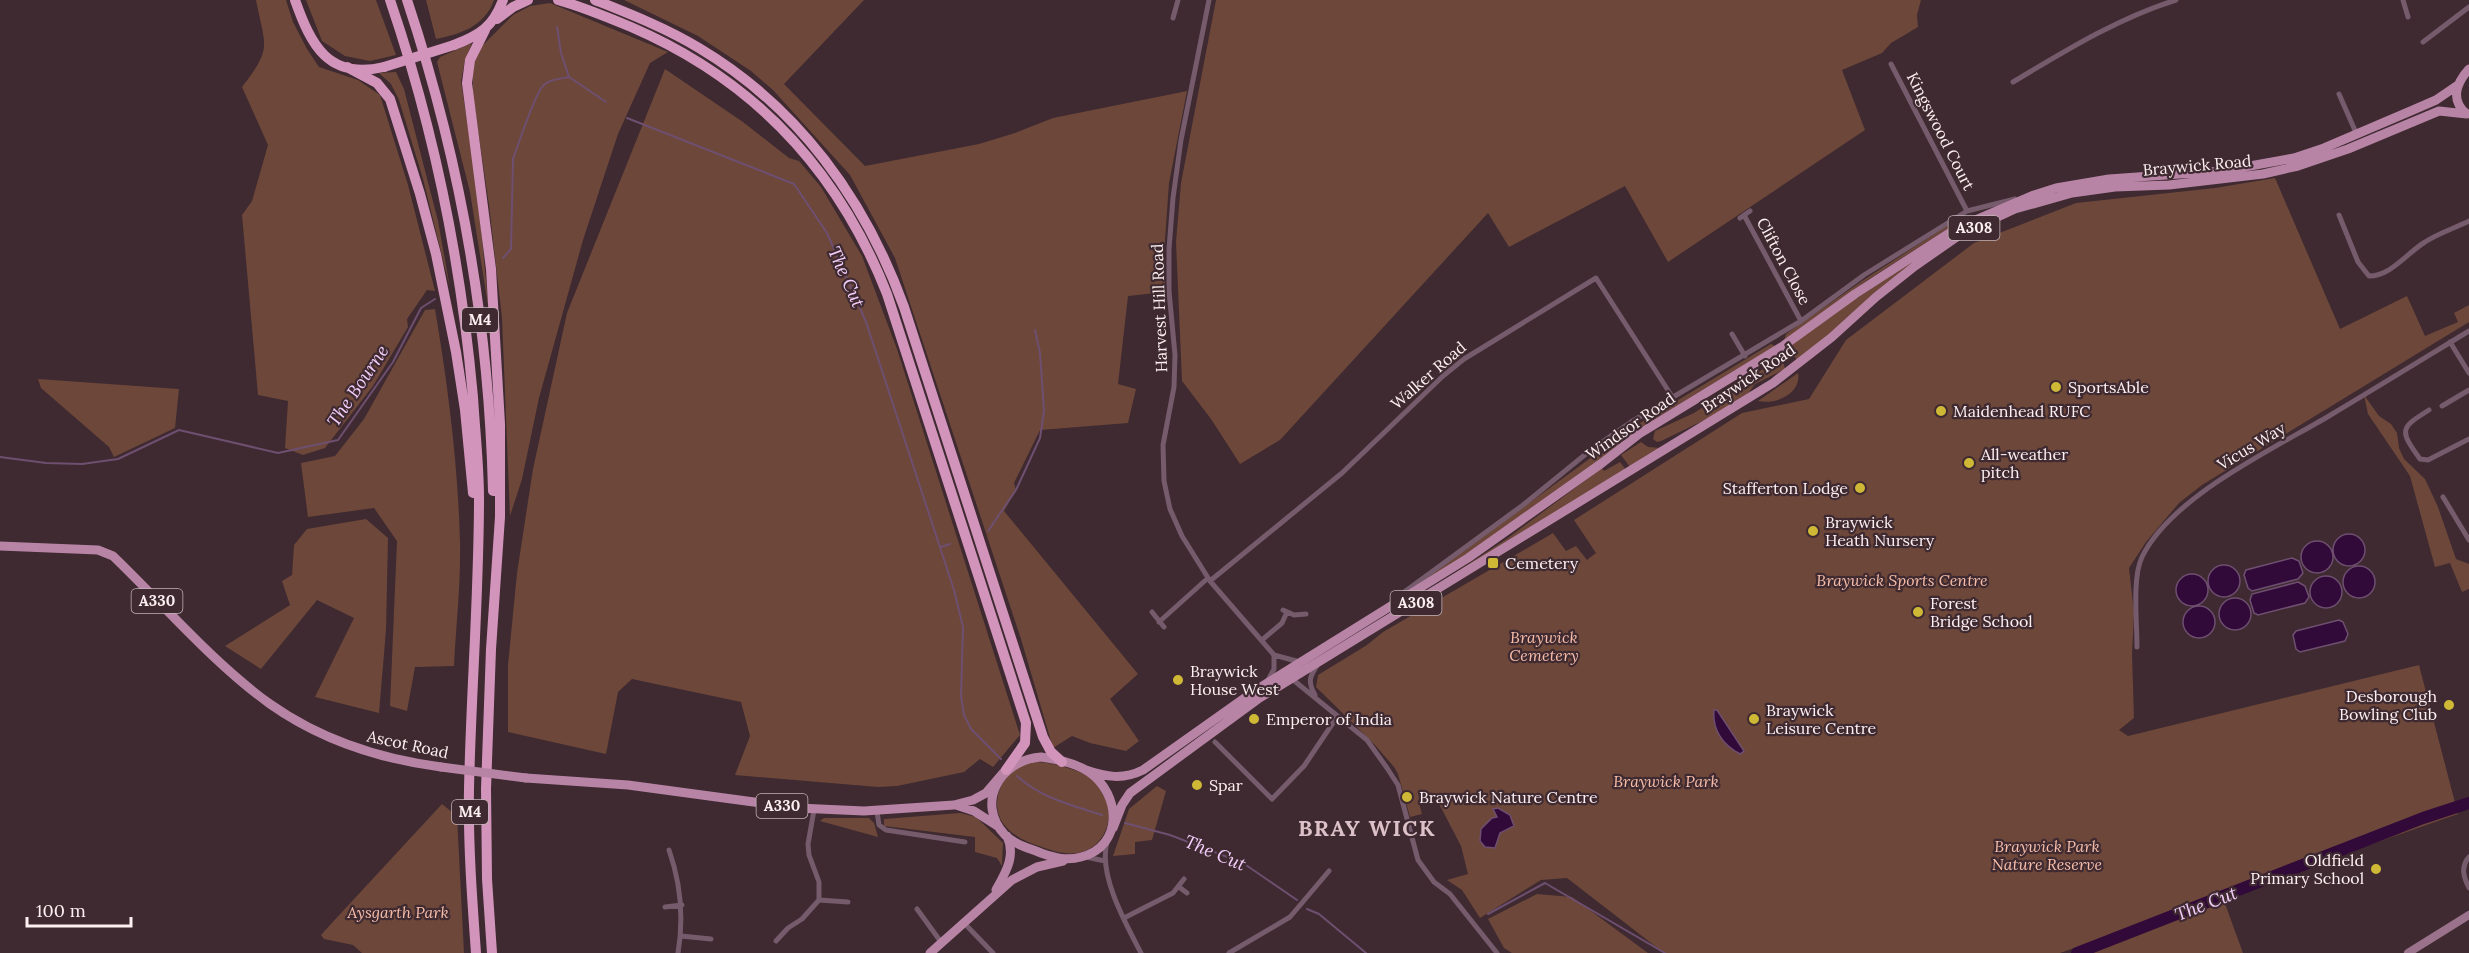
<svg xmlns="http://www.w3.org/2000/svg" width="2469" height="953" font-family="Lora,serif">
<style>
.green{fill:#6d473a}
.water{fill:#310a39;stroke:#6e4f70;stroke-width:1.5}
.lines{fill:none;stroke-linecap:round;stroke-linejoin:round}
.stream{stroke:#6e4f70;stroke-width:2}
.river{stroke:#310a39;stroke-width:12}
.street{stroke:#755b6c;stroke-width:5}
.secondary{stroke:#9b728c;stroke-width:8}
.primary{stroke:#b884a6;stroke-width:9}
.highway{stroke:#d394bc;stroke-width:10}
.primary-bridge{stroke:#b884a6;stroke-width:9}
.highway-bridge{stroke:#d394bc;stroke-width:10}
.poi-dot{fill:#d0b837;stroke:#3e2a30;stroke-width:2}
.labels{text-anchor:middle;stroke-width:4.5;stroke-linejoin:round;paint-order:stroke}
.shield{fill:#3e2a30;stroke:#c4b4b8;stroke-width:1.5}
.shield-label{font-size:15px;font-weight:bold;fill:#fdeff2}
.street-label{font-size:16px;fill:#fdeff2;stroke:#3e2a30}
.poi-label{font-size:16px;fill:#fdeff2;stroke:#3e2a30;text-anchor:start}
.park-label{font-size:16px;font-style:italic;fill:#f7bda9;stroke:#3e2a30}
.water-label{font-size:18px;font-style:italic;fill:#f4cefb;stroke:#3e2a30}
.district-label{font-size:22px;font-weight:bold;letter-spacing:1.5px;fill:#dcc1c8;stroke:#3e2a30}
</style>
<rect width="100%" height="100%" fill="#3e2a30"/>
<!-- green -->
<path class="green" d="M 256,0 L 286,0 L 293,22 L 307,49 L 319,67 L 358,80 L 380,95 L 408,185 L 435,291 L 427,290 L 407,319 L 408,327 L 373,386 L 325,448 L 303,455 L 285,448 L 288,401 L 258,395 L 242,215 L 252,201 L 268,145 L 242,87 C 273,47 265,47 256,0 Z
M 306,0 L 376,0 L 396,55 L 370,61 L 345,56 L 322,41 Z
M 426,0 L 494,0 C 485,26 461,34 436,39 Z
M 624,0 L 864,0 L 784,84 L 865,166 L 979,144 L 1015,133 L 1053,118 L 1187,91 L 1169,183 L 1165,240 L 1165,292 L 1128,296 L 1118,384 L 1136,389 L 1128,423 L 1040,430 L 1014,483 L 1016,490 L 1004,511 L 1138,674 L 1110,699 L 1139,741 L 1126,751 L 1090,743 L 1072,736 L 1053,748 L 1021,639 L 895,258 L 850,175 L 773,90 L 751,71 L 698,36 Z
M 1216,0 L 1921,0 L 1917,15 L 1918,27 L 1891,43 L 1882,53 L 1842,70 L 1865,130 L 1668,262 L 1625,186 L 1509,247 L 1488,213 L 1280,440 L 1240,464 L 1211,419 L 1182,381 L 1176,242 L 1181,183 Z
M 550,3 L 668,52 L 650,63 L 618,134 L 583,240 L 539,398 L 522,479 L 510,516 L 502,318 L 489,205 L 473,96 L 473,65 L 482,46 L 513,15 L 530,6 Z
M 472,43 L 465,60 L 461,81 L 478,197 L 489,312 L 470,192 L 437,62 L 440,57 Z
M 665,69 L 743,122 L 789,158 L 799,161 L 821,187 L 862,256 L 897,349 L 1020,735 L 993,767 L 980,759 L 964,772 L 897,786 L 878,787 L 735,775 L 750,736 L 741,702 L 632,679 L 618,692 L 606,754 L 508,732 L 508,665 L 517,573 L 533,469 L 567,313 Z
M 396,72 L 404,89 L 438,221 L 450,288 L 423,179 L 399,100 L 391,84 L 379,73 Z
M 2275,178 L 2340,329 L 2407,296 L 2425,336 L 2458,322 L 2454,313 L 2469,305 L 2469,322 L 2202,485 L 2179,503 L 2146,542 L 2129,568 L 2134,613 L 2132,654 L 2134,718 L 2119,730 L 2128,736 L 2419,665 L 2458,814 L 2060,953 L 1664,953 L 1567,878 L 1541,880 L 1480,918 L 1462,890 L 1447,880 L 1468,874 L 1461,846 L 1435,796 L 1418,800 L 1422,814 L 1410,817 L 1398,774 L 1394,767 L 1375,745 L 1316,687 L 1318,675 L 1367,645 L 1383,632 L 1553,533 L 1566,551 L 1576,546 L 1587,560 L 1596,553 L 1574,520 L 1742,413 L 1809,399 L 1846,340 L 1974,243 L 2076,203 L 2215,188 Z
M 1961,220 L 1863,283 L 1784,341 L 1786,334 L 1862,281 L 1953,222 Z
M 1942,242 L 1797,360 L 1788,347 L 1851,302 Z
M 435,309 C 448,386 458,464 460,542 C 461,583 456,625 454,666 L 415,667 L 407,711 L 390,706 L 397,541 L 374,508 L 308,517 L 301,463 L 335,456 L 364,419 L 425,310 Z
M 1771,344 L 1775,346 L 1640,428 L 1640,423 Z
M 1777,360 L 1783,360 L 1785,369 L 1755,384 L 1742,402 L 1661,441 L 1657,442 L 1653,439 L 1655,431 L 1694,413 Z
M 1798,373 C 1802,394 1775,405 1758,401 Z
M 38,379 L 179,389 L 175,428 L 114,457 L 109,447 L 41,388 Z
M 2364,395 L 2379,416 L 2391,424 L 2397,433 L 2399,448 L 2404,459 L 2425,479 L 2438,507 L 2456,559 L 2469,564 L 2469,589 L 2462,592 L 2450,563 L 2435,567 L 2410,476 L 2368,414 Z
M 1626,432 L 1632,433 L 1632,439 L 1426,582 L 1424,580 Z
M 1641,442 L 1648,447 L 1661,448 L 1630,467 L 1621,455 Z
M 1620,462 L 1626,470 L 1429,590 L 1508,538 L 1602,468 L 1604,471 Z
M 366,519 L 388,538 L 386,630 L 379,713 L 315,697 L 354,618 L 317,600 L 261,669 L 225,646 L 290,605 L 282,581 L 292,575 L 294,545 L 307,529 Z
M 1033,762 C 1047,761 1082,770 1094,780 C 1112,796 1115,828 1095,845 C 1077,859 1058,853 1039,846 C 1015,838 992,824 998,795 C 1000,787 1005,777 1012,771 C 1017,767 1026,764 1033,762 Z
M 1157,786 L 1166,791 L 1152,840 L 1135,842 L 1135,854 L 1113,856 L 1129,809 Z
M 442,804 L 457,816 L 464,953 L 362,953 L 353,945 L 324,939 L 321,935 L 330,925 Z
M 960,813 L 976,817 L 1003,843 L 1002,866 L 997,858 L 975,852 L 975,837 L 884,826 L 884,819 Z
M 824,818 L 869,818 L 874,823 L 878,837 L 820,821 Z
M 1537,894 L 1572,897 L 1648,953 L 1512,953 L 1504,948 L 1488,919 Z
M 2223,898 L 2243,953 L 2086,953 Z"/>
<!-- water -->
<path class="water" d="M2333 550a16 16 0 1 1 32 0a16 16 0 1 1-32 0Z
M2301 557a16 16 0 1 1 32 0a16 16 0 1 1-32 0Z
M 2292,558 L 2299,561 L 2303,573 L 2298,579 L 2252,591 L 2248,588 L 2244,575 L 2246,570 Z
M2208 581a16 16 0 1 1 32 0a16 16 0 1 1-32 0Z
M2343 582a16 16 0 1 1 32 0a16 16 0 1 1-32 0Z
M2176 590a16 16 0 1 1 32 0a16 16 0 1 1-32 0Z
M2310 592a16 16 0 1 1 32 0a16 16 0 1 1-32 0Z
M 2298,582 L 2305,586 L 2309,597 L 2305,603 L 2258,615 L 2254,613 L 2250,600 L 2252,594 Z
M2219 614a16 16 0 1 1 32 0a16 16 0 1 1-32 0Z
M2183 622a16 16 0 1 1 32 0a16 16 0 1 1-32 0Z
M 2339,620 L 2343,622 L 2348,634 L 2345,641 L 2300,652 L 2296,649 L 2293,635 L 2296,631 Z
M 1714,710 L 1717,710 L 1744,751 L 1740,754 C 1723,745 1712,730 1714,710 Z
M 1498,808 L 1510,815 L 1514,826 L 1500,833 L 1495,848 L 1485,847 L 1480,841 L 1481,829 L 1492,818 L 1497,817 L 1493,809 Z"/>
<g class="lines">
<!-- stream -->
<path class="stream" d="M 557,27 L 561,53 L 569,77
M 569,77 L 606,102
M 627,118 L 794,184 L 827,233 L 866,322 L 954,590 L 963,627 L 961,696 L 964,715 L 971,729 L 1001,759
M 503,258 L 511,249 L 513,159 C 518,145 534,97 542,87 C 548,79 560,79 569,77
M 0,457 L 46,463 L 82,464 L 118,459 L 179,430 L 278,453 L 338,440 L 393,362 L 421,308 L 435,299
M 988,531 L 1016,490 L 1040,438 L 1044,411 L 1040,353 L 1035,330
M 941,547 L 950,544
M 1017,776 C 1041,798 1071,805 1102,815
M 1125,823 L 1170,835 L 1243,863 L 1297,900
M 1307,909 L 1319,914 L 1366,953
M 1488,914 L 1545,883 L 1665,953"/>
<!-- river -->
<path class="river" d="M 2077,953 L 2423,818 L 2469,803"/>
<!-- street -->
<path class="street" d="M 1209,0 L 1181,140 L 1173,198 L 1169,249 L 1169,291 L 1175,355 L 1174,387 L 1163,445 L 1164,481 L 1170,509 L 1182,536 L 1210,581 L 1274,655 L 1300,662
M 2403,0 L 2408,17
M 1173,18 L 1178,0
M 2423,42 L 2469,7
M 1891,64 L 1967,211
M 2013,82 C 2065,51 2118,18 2176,0
M 2339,94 L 2357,135
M 1744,215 L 1801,321
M 2339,215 L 2358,262 L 2369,276 C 2391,276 2407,253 2425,242 C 2439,233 2455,228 2469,221
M 1740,218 L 1750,211
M 1732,334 L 1745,356
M 2450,342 L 2469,373
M 2442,406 L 2469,390
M 2429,410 C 2400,428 2399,430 2420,459 L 2428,460 L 2469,439
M 2443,497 L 2469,540
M 1210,581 L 1342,473 L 1443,376 L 1464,359 L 1596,278 L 1673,398
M 1396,598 L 1523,505 L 1592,449 L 1631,422 L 1801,321 L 1864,275 L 1967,211 L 2015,199
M 1283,610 L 1294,615 L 1306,614
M 1152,612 L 1164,627
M 1159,622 L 1208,578
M 1262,640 L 1282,623 L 1287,612
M 2137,647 C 2137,622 2132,578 2142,557 C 2171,497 2273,449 2329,416 C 2376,388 2423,359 2469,331
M 1292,679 L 1367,740 L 1387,768 L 1398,785 L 1418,860 L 1434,882 L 1450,894 L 1497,953
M 1267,682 L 1274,669 L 1274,655
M 1315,695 C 1307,681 1310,676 1318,664
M 1215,742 L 1272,799 L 1304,766 L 1337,717
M 877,811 L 879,825 L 886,830 L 965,842
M 1107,842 C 1098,875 1126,924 1141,953
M 669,850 C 681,884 684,917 678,953
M 1086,857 L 1105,861
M 2469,857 C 2460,867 2464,878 2469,888
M 1179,887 L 1187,893
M 819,900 L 848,902
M 665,907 L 682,905
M 917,909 L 941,942
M 1124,918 L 1173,893 L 1184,879
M 963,922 L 993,953
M 681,936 L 711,939
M 776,941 L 788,928 L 802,919 L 819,900 L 819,882 L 809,855 L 808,844 L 814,810
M 1229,953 L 1290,917 L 1329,871"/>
<!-- secondary -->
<path class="secondary" d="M 2408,953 L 2469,915"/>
<!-- primary -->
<path class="primary" d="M 2467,114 C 2450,101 2456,83 2469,69
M 0,546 L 98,550 L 113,556 C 163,604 213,663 270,704 C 321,740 380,759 441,767
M 1041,757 C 1056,759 1077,764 1089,772 C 1121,794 1124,846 1081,857 C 1067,861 1055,858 1041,853 C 1029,848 1015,845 1005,835 C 975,803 1000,760 1041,757 Z
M 1086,770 C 1106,777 1123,780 1143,770 L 1256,690 L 1468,558 L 1602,463 L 1639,434 L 1783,346 L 1855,294 L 1957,228 L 2034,195 L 2056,188 L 2109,179 L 2222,171 L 2294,158 L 2324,148 L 2413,110 L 2436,100 L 2458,85
M 526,778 L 628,785 L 798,808 L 864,811 L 954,805 L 973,800 L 986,793 L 1004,772
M 956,805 L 974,811 L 999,827
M 1113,828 L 1122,805 L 1130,793 L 1258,699 L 1773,383 L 1832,337 L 1876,297 L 1915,266 L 1961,234 L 2015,209 L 2072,193 L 2115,187 L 2169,185 L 2263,174 L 2298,166 L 2348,149 L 2439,111 L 2467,114
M 996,890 C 1006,872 1016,856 1007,836
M 930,953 L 1012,880 L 1037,867 L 1063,861"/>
<!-- highway -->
<path class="highway" d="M 295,0 C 311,45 328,80 384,67
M 390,0 C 434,129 461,262 473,397 C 475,431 479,465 479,498 C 479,595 471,692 469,789 C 468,843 472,898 476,953
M 407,0 C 460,159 489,324 493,491
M 558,0 C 583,7 607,17 631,27 C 754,80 838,169 887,294 L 1026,723 L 1025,743 L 1006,770
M 595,0 C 630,14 666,28 699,48 C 798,107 865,199 904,307 L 1043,737 L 1051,752 L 1062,762
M 497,19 L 513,7 L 528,0
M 485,30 L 470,60 L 467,83 L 491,269 L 500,424 L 500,517 L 491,649 L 486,789 L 487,879 L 492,953
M 454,45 C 480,35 493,27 503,0
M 347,67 L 377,83 L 390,99 L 420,194 L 436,254 L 456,352 L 465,410 L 473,493"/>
<!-- primary-bridge -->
<path class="primary-bridge" d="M 441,767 L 526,778"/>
<!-- highway-bridge -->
<path class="highway-bridge" d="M 384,67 L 454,45"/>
</g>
<!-- markers -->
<g class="poi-dot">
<circle cx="2056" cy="387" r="6"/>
<circle cx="1941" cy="411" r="6"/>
<circle cx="1969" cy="463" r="6"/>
<circle cx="1860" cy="488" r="6"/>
<circle cx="1813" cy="531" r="6"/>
<rect x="1487" y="557" width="12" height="12" rx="3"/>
<circle cx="1918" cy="612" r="6"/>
<circle cx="1178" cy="680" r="6"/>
<circle cx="2449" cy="705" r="6"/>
<circle cx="1254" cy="719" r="6"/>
<circle cx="1754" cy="719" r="6"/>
<circle cx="1197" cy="785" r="6"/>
<circle cx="1407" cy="797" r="6"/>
<circle cx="2376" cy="869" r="6"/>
</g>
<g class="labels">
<!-- shield labels -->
<g class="shield">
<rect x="1948.5" y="216" width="51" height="24" rx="4.5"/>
<rect x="462" y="308" width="36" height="24" rx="4.5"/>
<rect x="131.5" y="589" width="51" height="24" rx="4.5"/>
<rect x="1390.5" y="591" width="51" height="24" rx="4.5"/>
<rect x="756.5" y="794" width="51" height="24" rx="4.5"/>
<rect x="452" y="800" width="36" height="24" rx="4.5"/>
</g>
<g class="shield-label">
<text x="1974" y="233">A308</text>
<text x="480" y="325">M4</text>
<text x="157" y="606">A330</text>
<text x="1416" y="608">A308</text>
<text x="782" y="811">A330</text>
<text x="470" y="817">M4</text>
</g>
<!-- street labels -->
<g class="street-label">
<text transform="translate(1941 131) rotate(63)" y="6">Kingswood Court</text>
<text transform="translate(2197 165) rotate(-5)" y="6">Braywick Road</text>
<text transform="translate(1784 261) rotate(62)" y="6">Clifton Close</text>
<text transform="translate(1159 308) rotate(-92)" y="6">Harvest Hill Road</text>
<text transform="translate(1428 375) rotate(-41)" y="6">Walker Road</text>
<text transform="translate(1748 378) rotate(-34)" y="6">Braywick Road</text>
<text transform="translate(1630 426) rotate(-35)" y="6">Windsor Road</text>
<text transform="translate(2251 446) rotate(-31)" y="6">Vicus Way</text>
<text transform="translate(408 744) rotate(12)" y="6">Ascot Road</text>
</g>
<!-- poi labels -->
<g class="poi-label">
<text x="2068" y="393">SportsAble</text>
<text x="1953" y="417">Maidenhead RUFC</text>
<text x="1981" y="460">All-weather<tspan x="1981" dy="18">pitch</tspan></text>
<text x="1848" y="494" text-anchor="end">Stafferton Lodge</text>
<text x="1825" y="528">Braywick<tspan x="1825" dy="18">Heath Nursery</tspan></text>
<text x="1505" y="569">Cemetery</text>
<text x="1930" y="609">Forest<tspan x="1930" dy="18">Bridge School</tspan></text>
<text x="1190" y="677">Braywick<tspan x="1190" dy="18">House West</tspan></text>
<text x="2437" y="702" text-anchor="end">Desborough<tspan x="2437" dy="18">Bowling Club</tspan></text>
<text x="1766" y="716">Braywick<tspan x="1766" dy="18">Leisure Centre</tspan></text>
<text x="1266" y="725">Emperor of India</text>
<text x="1209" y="791">Spar</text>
<text x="1419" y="803">Braywick Nature Centre</text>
<text x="2364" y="866" text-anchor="end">Oldfield<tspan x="2364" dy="18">Primary School</tspan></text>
</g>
<!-- park labels -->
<g class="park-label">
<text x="1902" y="586">Braywick Sports Centre</text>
<text x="1544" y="643">Braywick<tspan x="1544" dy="18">Cemetery</tspan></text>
<text x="1666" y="787">Braywick Park</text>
<text x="2047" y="852">Braywick Park<tspan x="2047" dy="18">Nature Reserve</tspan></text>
<text x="398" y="918">Aysgarth Park</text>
</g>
<!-- water labels -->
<g class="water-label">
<text transform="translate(846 277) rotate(66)" y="6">The Cut</text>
<text transform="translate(358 386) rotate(-56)" y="6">The Bourne</text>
<text transform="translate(1215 853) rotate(23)" y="6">The Cut</text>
<text transform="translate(2206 904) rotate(-21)" y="6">The Cut</text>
</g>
<!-- district labels -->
<g class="district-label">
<text x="1367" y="836">BRAY WICK</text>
</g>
</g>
<!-- scale -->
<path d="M27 917v9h104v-9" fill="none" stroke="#fdeff2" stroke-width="3"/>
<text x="36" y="917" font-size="18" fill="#fdeff2" stroke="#3e2a30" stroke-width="4.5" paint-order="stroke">100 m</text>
</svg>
